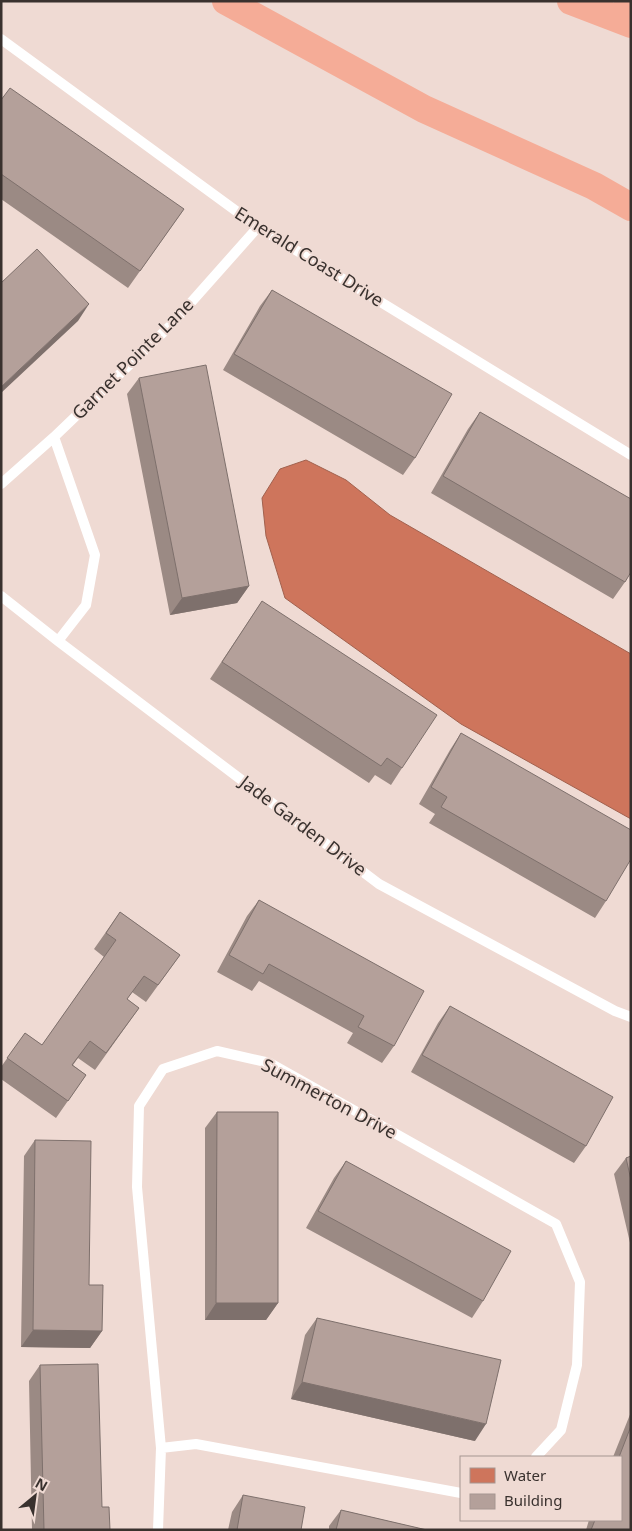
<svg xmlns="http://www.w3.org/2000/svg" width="632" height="1531" font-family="'Noto Sans',sans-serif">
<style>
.water{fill:#ce755c;stroke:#a1614e}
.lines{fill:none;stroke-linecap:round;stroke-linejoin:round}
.service{stroke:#fff;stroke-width:10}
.motorway{stroke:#f5ac97;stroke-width:28}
.wall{fill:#9b8a84}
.shaded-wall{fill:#7e706c}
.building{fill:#b4a09a;stroke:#7e706c}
.labels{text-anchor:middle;stroke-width:4;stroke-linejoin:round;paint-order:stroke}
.street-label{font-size:18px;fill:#39312e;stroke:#efdad3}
</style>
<rect width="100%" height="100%" fill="#efdad3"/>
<!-- water -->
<path class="water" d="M 306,460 L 346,480 L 390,515 L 631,654 L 631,819 L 461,724 L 285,598 L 266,536 L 262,498 L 280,469 Z"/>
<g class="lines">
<!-- service -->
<path class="service" d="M 1,39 L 258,227 L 631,455
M 54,437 L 95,555 L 86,605 L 58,641
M 1,484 L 54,437 L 171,325 L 258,227
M 1,596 L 58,641 L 379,884 L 615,1011 L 631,1017
M 161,1448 L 196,1444 L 461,1493
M 158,1530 L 161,1448 L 137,1187 L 139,1106 L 163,1069 L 217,1051 L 270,1063 L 556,1224 L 580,1282 L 577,1365 L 561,1430 L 536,1457"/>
<!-- motorway -->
<path class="motorway" d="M 226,1 L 424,109 L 594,186 L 631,207
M 571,1 L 631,24
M 628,1 L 631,2"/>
</g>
<!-- wall -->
<path class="wall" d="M 1,100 L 184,209 L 128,288 L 1,199 Z
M 272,290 L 415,458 L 403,475 L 223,370 L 260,306 Z
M 139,378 L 249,586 L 237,603 L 170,615 L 127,394 Z
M 480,412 L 625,582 L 613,599 L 431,493 L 468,429 Z
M 262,601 L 402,768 L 391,785 L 375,775 L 369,783 L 210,679 Z
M 461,733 L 606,901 L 595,918 L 429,823 L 435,814 L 419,804 L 450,750 Z
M 259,900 L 394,1046 L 382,1063 L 347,1043 L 353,1033 L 259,981 L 252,991 L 217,972 L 247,916 Z
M 120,912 L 180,955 L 146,1002 L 132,992 L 127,999 L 139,1008 L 95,1070 L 78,1058 L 73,1065 L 86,1075 L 56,1118 L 1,1079 L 1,1067 L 25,1033 L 42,1045 L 104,957 L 94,949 Z
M 450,1006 L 586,1146 L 574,1163 L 411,1072 L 438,1023 Z
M 217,1112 L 278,1303 L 266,1320 L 205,1320 L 205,1128 Z
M 35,1140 L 102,1331 L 90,1348 L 21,1347 L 24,1156 Z
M 631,1156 L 631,1247 L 614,1174 L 626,1158 Z
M 346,1161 L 483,1301 L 472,1318 L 306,1228 L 334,1178 Z
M 317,1318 L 475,1441 L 291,1399 L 305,1335 Z
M 40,1365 L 102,1507 L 110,1530 L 32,1530 L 29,1381 Z
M 631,1412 L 631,1530 L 586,1530 L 589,1520 L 621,1520 L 621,1457 L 613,1457 Z
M 243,1495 L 301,1530 L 228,1530 L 232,1512 Z
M 341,1510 L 427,1530 L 329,1530 L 329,1526 Z"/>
<!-- shaded-wall -->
<path class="shaded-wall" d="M 89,304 L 78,321 L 1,393 L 1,387 Z
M 249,586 L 237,603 L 170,615 L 182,598 Z
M 216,1303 L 278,1303 L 266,1320 L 205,1320 Z
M 33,1330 L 102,1331 L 90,1348 L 21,1347 Z
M 302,1382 L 486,1424 L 475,1441 L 291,1399 Z"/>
<!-- building -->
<path class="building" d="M 10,88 L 184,209 L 140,271 L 1,174 L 1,100 Z
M 37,249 L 89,304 L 1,387 L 1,283 Z
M 272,290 L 452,394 L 415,458 L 234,354 Z
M 206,365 L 249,586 L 182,598 L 139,378 Z
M 480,412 L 631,499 L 631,572 L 625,582 L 443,476 Z
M 262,601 L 437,715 L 402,768 L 387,758 L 381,766 L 222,662 Z
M 461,733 L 631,830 L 631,859 L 606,901 L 441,807 L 447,797 L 431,787 Z
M 259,900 L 424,991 L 394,1046 L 358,1027 L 364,1016 L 269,964 L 263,974 L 229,955 Z
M 120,912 L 180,955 L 158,985 L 144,976 L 127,999 L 139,1008 L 106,1053 L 90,1041 L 72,1065 L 86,1075 L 68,1101 L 7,1058 L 25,1033 L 42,1045 L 116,940 L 106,933 Z
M 450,1006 L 613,1097 L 586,1146 L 422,1055 Z
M 217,1112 L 278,1112 L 278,1303 L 216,1303 Z
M 35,1140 L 91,1141 L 89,1285 L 103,1285 L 102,1331 L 33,1330 Z
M 631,1156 L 631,1180 L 626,1158 Z
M 346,1161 L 511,1251 L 483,1301 L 318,1211 Z
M 317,1318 L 501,1360 L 486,1424 L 302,1382 Z
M 98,1364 L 102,1507 L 109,1507 L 110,1530 L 44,1530 L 40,1365 Z
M 631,1426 L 631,1530 L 591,1530 L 595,1520 L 621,1520 L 621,1457 L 619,1457 Z
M 243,1495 L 305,1507 L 301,1530 L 237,1530 Z
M 341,1510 L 427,1530 L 336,1530 Z"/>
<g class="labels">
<!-- street labels -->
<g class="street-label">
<text transform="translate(309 257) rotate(32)" y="6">Emerald Coast Drive</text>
<text transform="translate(133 359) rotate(-45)" y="6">Garnet Pointe Lane</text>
<text transform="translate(303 826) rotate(37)" y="6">Jade Garden Drive</text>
<text transform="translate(329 1099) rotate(28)" y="6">Summerton Drive</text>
</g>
</g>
<!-- border -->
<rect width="632" height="1531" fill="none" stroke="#39312e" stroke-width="5"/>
<!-- legend -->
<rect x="460" y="1456" width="162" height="65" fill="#efdad3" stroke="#a69691"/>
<rect x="470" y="1468" width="25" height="15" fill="#ce755c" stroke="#a69691"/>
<text x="504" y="1481" font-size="15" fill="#39312e">Water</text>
<rect x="470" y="1494" width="25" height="15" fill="#b4a09a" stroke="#a69691"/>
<text x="504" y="1506" font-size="15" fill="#39312e">Building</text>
<!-- north arrow -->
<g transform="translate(35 1496) rotate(29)" stroke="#efdad3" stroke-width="4" paint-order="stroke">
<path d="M0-4L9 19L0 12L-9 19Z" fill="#39312e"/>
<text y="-8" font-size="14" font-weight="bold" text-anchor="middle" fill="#39312e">N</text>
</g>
</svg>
